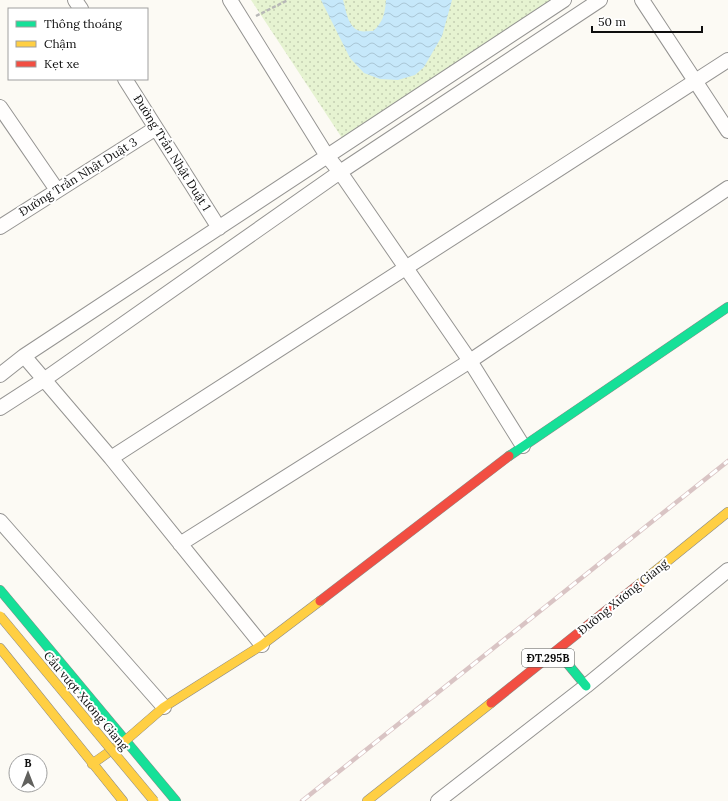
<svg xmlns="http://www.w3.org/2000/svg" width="728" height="801" font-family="Lora,serif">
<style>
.park{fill:url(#park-dots)}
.water{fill:url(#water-waves)}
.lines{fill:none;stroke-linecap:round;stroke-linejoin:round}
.street-casing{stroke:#959492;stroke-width:16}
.fast-casing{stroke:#8c8b88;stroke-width:10}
.slow-casing{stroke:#8c8b88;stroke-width:10}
.jam-casing{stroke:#8c8b88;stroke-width:10}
.path{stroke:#b8b8b7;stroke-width:2.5;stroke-dasharray:4 2;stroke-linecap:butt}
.street{stroke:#fffefd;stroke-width:14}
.fast{stroke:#16e098;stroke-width:9}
.slow{stroke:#ffcf43;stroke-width:9}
.jam{stroke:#f24e42;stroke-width:9}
.rail-casing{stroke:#d9c4c4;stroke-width:4.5}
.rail{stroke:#fff;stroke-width:3;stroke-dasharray:9;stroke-linecap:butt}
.slow-bridge-casing{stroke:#8c8b88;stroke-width:10;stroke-linecap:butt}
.slow-bridge{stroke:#ffcf43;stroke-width:9}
.labels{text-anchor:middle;stroke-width:4;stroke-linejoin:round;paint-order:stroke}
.shield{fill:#fff;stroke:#565656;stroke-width:1}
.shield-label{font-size:11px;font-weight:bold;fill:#0e0e0e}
.street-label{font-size:12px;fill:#0e0e0e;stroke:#fff}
</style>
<defs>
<pattern id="park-dots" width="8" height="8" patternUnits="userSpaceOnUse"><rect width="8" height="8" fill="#e6f3d1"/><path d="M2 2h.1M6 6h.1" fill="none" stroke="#c4cfb2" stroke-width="1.8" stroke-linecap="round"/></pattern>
<pattern id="water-waves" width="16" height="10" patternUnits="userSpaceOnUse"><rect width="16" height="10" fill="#c6e8fa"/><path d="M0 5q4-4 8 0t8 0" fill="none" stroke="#a9c6d5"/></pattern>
</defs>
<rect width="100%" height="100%" fill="#fcfaf4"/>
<!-- park -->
<path class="park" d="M 251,0 L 572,0 L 357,142 L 342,138 Z"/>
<!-- water -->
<path class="water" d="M 321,0 L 343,0 C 346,10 348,28 360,31 C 363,32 369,31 373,31 C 383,23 385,13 386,0 L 452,0 L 442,36 L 424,67 L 415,75 L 398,80 L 380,79 L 364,73 L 350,58 Z"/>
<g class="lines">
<defs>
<path id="street" d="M 75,0 L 81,9
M 230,0 L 327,156 L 340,172 L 470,361 L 523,446
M 642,0 L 728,131
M 125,79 L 219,228
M 0,107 L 57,190
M 0,227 L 156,128
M 24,356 L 111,458 L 262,645
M 0,375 L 24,356 L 564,0
M 0,408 L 45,379 L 340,172 L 600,0
M 111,458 L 728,60
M 0,521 L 164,707
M 180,544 L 470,361 L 728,188
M 438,801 L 586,686 L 728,570"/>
<path id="fast" d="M 509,456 L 728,307
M 0,590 L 176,801
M 557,651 L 586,686"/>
<path id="slow" d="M 638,585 L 728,512
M 0,648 L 123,801
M 92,764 L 126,740 L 164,707 L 262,645 L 320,601
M 367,801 L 491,703"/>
<path id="jam" d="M 320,601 L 509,456
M 491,703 L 638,585"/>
</defs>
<!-- street casing -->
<use href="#street" class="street-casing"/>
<!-- fast casing -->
<use href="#fast" class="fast-casing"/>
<!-- slow casing -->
<use href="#slow" class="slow-casing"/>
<!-- jam casing -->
<use href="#jam" class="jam-casing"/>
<!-- path -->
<path class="path" d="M 256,16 L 288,0"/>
<!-- street -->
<use href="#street" class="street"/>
<!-- fast -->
<use href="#fast" class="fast"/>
<!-- slow -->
<use href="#slow" class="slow"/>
<!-- jam -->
<use href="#jam" class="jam"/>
<defs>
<path id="rail" d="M 302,801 L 728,461"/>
</defs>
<!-- rail casing -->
<use href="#rail" class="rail-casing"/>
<!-- rail -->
<use href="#rail" class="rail"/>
<defs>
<path id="slow-bridge" d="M 0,616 L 154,801"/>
</defs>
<!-- slow-bridge casing -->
<use href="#slow-bridge" class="slow-bridge-casing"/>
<!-- slow-bridge -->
<use href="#slow-bridge" class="slow-bridge"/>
</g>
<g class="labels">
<!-- shield labels -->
<rect class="shield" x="522" y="649" width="52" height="18" rx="3"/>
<g class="shield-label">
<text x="548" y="662">ĐT.295B</text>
</g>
<!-- street labels -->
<g class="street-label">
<text transform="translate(172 153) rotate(58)" y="4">Đường Trần Nhật Duật 1</text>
<text transform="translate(78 177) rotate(-32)" y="4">Đường Trần Nhật Duật 3</text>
<text transform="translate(623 597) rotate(-39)" y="4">Đường Xương Giang</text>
<text transform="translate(86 701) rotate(50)" y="4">Cầu vượt Xương Giang</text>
</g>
</g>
<!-- legend -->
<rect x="8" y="8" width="140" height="72" fill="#ffffff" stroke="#9f9f9f"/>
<rect x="16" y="21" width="20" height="6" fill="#16e098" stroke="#9f9f9f"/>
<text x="44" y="28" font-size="12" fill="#0e0e0e">Thông thoáng</text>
<rect x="16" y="41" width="20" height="6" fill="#ffcf43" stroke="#9f9f9f"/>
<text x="44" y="48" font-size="12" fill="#0e0e0e">Chậm</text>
<rect x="16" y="61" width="20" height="6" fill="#f24e42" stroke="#9f9f9f"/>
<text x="44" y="68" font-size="12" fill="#0e0e0e">Kẹt xe</text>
<!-- north arrow -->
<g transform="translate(28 773)"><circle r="19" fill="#ffffff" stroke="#9f9f9f"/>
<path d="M0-3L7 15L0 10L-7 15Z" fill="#61615e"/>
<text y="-6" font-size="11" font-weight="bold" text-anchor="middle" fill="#0e0e0e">B</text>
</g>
<!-- scale -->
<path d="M592 26v6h110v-6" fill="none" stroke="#0e0e0e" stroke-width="2"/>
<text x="598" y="26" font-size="12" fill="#0e0e0e" stroke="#ffffff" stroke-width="3" paint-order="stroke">50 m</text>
</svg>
